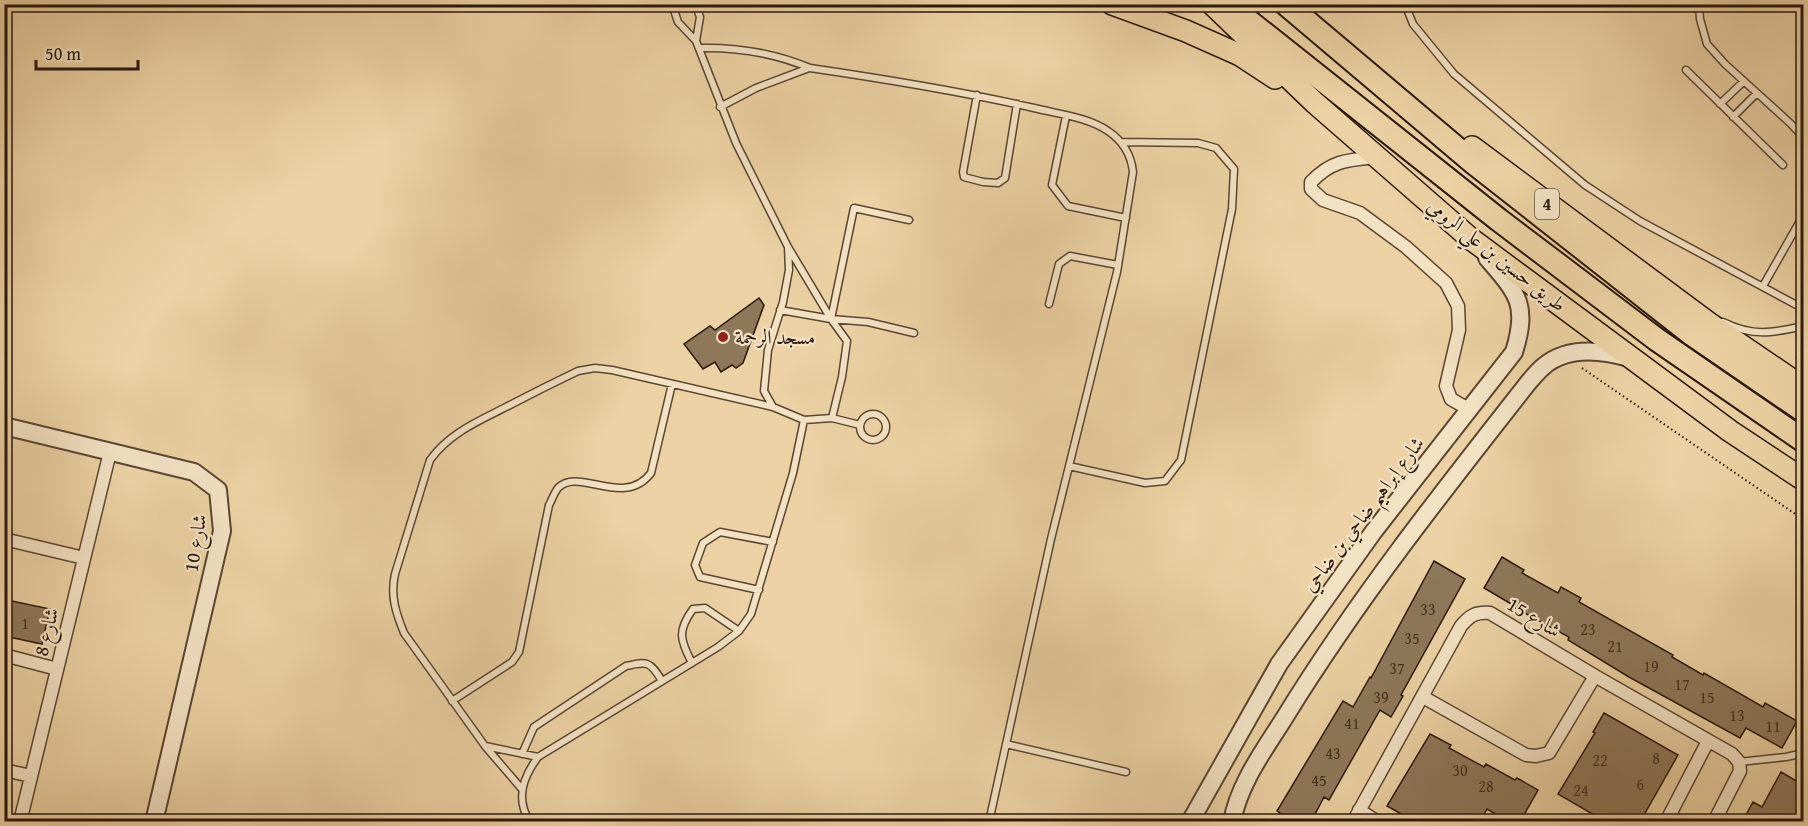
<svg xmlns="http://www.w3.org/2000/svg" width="1808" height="826" font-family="'Gentium Book Plus',Amiri,serif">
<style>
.building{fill:#8e785a;stroke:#2a180b;stroke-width:1.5}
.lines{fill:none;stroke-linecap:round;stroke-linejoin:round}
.service-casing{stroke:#5a4631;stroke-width:9}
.minor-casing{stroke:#5a4631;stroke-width:15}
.tertiary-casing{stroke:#5a4631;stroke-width:20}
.trunk-casing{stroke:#2a180b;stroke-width:24}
.motorway-casing{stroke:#2a180b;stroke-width:26}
.path{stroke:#2a180b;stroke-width:2;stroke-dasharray:1.5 3;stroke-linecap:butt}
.service{stroke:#f2e1c3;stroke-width:6}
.minor{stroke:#f2e1c3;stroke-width:12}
.tertiary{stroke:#f2e1c3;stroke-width:16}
.trunk{stroke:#ebd1a3;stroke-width:21}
.motorway{stroke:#ebd1a3;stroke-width:22}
.poi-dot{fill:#8f2418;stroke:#f2e1c3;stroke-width:2}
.labels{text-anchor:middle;stroke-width:4.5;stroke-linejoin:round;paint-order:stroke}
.number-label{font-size:16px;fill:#43301f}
.shield{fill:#f2e1c3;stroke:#665442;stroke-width:1.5}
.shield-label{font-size:18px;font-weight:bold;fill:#2a180b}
.street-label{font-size:20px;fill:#2a180b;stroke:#f2e1c3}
.poi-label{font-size:20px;fill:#2a180b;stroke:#f2e1c3;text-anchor:start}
</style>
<rect width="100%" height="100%" fill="#ebd1a3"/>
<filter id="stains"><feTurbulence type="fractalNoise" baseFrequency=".00333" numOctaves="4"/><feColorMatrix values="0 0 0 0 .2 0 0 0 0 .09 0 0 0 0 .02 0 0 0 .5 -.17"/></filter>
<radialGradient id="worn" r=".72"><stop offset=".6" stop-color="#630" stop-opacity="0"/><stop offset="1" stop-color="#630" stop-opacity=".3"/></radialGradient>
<!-- building -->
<path class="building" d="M 759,298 L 764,305 L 743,363 L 736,368 L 732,365 L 721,372 L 715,362 L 703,369 L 684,344 L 710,326 L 715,330 Z
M 1502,557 L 1524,570 L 1522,573 L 1558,593 L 1561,587 L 1581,598 L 1579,602 L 1673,655 L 1672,657 L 1703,675 L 1704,673 L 1763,707 L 1765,703 L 1797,721 L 1782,748 L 1746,728 L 1740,738 L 1629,677 L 1568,640 L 1569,637 L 1512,606 L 1513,605 L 1484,588 Z
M 1434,561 L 1465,579 L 1401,695 L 1403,696 L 1391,717 L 1380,710 L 1329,800 L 1324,797 L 1311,822 L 1275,822 L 1280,813 L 1277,811 L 1343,701 L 1353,707 L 1370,677 L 1371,678 Z
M 7,600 L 50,609 L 42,644 L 4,636 L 4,611 Z
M 1604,713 L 1678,755 L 1640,822 L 1593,822 L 1596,816 L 1558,794 L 1595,733 L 1593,732 Z
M 1430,734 L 1451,745 L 1449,748 L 1484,767 L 1486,764 L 1515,780 L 1517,778 L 1538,790 L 1520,822 L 1509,822 L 1487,809 L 1480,822 L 1422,822 L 1410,815 L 1408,818 L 1387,806 Z
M 1781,772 L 1803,785 L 1803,822 L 1742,822 L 1753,802 L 1762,807 Z"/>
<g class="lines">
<defs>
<path id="service" d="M 672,4 L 678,22 L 696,41
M 695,4 L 700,17 L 696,41 L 736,143 L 788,247 L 831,319 L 847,341 L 842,377 L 832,418 L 804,420 L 773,407 L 764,391 L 768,350 L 783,302 L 789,270 L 788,247
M 1405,4 L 1413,24 L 1454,74 L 1585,185 L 1640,221 L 1804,309
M 1699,4 L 1700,19 L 1707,44 L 1725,64 L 1790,123 L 1804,138
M 699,48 C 738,47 774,53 810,68 C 885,79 960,91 1034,108 C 1058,114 1088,117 1108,131 C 1123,141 1131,154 1133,172 L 1117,272 L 1051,539 L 989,822
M 1686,70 L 1783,165
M 977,95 L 963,172 L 964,177 L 983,182 L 998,183 L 1005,178 L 1017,104
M 1720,104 L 1744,81
M 720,107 L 756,88 L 809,68
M 1066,116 L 1052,185 L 1068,206 L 1126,218
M 1733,117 L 1757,93
M 1763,286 L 1804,214
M 1049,304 L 1059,264 L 1070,256 L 1118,265
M 780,310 L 831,319 L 868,322 L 914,333
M 831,319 L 854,208 L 909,220
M 1723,322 C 1753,337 1772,333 1804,326
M 1804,347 L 1800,357 L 1804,369
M860 427a13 13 0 1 1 26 0a13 13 0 1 1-26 0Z
M 832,418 L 860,425
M 1069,466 L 1145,483 L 1165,481 L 1181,460 L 1232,209 L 1234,169 L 1216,148 L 1198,143 L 1121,142
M 759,590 L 700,577 L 695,565 L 703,543 L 720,532 L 773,542
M 692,663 C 680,640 677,631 693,609 L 705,608 L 739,631
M 452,701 L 512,662 L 519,652 L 549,505 C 552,500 554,493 558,488 C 578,466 624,509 651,473 L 672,384
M 1006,744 L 1126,772
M 485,746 L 538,757
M 522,754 L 534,727 L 626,666 C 647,661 650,661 662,681
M 1739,762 L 1786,757 L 1804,753
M 521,788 L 485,746 L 404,633 C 396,613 390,596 395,574 L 430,460 C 450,432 481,420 510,405 C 533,393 555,382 578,371 L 595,368 L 612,370 L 773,407
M 530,822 C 515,799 523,777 538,757 L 718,647 L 739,631 L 751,614 L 793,473 L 804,420"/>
<path id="minor" d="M 1377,157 C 1348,160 1332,160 1311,182 L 1311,189 L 1323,200 L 1360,213 L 1406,247 L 1446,283 L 1458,306 L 1459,330 L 1446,386 L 1451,399 L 1470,410
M 4,539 L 84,558
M 4,655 L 57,669
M 1423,697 L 1526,755 L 1536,756 L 1549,753 L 1595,676
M 4,770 L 31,776
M 1359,810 L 1378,822
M 20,822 L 110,452
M 1353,822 L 1461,626 C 1470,615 1476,612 1490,613 L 1595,676 L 1732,754 L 1739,762 L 1740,771 L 1714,822
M 1666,822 L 1708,741"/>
<path id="tertiary" d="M 4,426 L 194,472 L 218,490 L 222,531 L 154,822
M 1190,822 L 1279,664 L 1374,531 L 1514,352 C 1529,304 1517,293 1487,258
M 1232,822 C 1239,783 1265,749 1285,717 C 1357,600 1443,491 1528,383 C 1533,377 1538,371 1544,366 C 1568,346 1601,350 1629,358"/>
<path id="trunk" d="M 1112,4 L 1186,31 L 1240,55 L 1275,78
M 1212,4 L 1315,103 L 1471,239 L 1730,431 L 1804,480
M 1472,147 L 1710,324 L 1804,388"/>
<path id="motorway" d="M 1227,4 L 1499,220 L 1656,339 L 1804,441
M 1286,4 L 1474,163 L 1693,335 L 1804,411"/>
</defs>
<!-- service casing -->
<use href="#service" class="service-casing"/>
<!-- minor casing -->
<use href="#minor" class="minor-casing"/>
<!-- tertiary casing -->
<use href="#tertiary" class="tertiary-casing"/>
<!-- trunk casing -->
<use href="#trunk" class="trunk-casing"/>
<!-- motorway casing -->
<use href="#motorway" class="motorway-casing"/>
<!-- path -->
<path class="path" d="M 1582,368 L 1804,520"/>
<!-- service -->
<use href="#service" class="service"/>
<!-- minor -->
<use href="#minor" class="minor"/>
<!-- tertiary -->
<use href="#tertiary" class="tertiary"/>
<!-- trunk -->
<use href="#trunk" class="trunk"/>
<!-- motorway -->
<use href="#motorway" class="motorway"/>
</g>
<!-- markers -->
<circle class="poi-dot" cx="723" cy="337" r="6"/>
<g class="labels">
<!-- number labels -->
<g class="number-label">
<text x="1428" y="615">33</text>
<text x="25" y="629">1</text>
<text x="1588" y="635">23</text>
<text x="1412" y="644">35</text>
<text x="1615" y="652">21</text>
<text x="1651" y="672">19</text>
<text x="1397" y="674">37</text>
<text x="1682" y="690">17</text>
<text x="1381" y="703">39</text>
<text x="1707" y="703">15</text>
<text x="1737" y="721">13</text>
<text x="1352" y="729">41</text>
<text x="1773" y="732">11</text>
<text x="1333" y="759">43</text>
<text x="1656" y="764">8</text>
<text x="1600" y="766">22</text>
<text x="1460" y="776">30</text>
<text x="1319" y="786">45</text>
<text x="1640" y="790">6</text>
<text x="1486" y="792">28</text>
<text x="1581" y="796">24</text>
</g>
<!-- shield labels -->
<rect class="shield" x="1535" y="189" width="24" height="30" rx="4.5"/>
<g class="shield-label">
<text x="1547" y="210">4</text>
</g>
<!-- street labels -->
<g class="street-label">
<text transform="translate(1497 255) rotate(38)" y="7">طريق حسين بن علي الرومي</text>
<text transform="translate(1363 514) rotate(-53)" y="7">شارع إبراهيم ضاحي بن ضاحي</text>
<text transform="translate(195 543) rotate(-81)" y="7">شارع 10</text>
<text transform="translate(1534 617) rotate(31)" y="7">شارع 15</text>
<text transform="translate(46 632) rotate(-76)" y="7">شارع 8</text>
</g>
<!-- poi labels -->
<g class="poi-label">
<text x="735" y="344">مسجد الرحمة</text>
</g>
</g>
<!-- margin -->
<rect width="1808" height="826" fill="none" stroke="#ebd1a3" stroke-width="24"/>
<rect x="6" y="6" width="1796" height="814" fill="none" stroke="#2a180b" stroke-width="3"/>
<rect x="12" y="12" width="1784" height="802" fill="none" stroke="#2a180b" stroke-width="1.5"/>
<!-- scale -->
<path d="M36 60v9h102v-9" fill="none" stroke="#2a180b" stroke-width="3"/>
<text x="45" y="60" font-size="18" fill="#2a180b" stroke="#f2e1c3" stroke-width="4.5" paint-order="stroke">50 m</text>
<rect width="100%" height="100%" filter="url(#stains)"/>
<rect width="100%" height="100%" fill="url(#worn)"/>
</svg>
